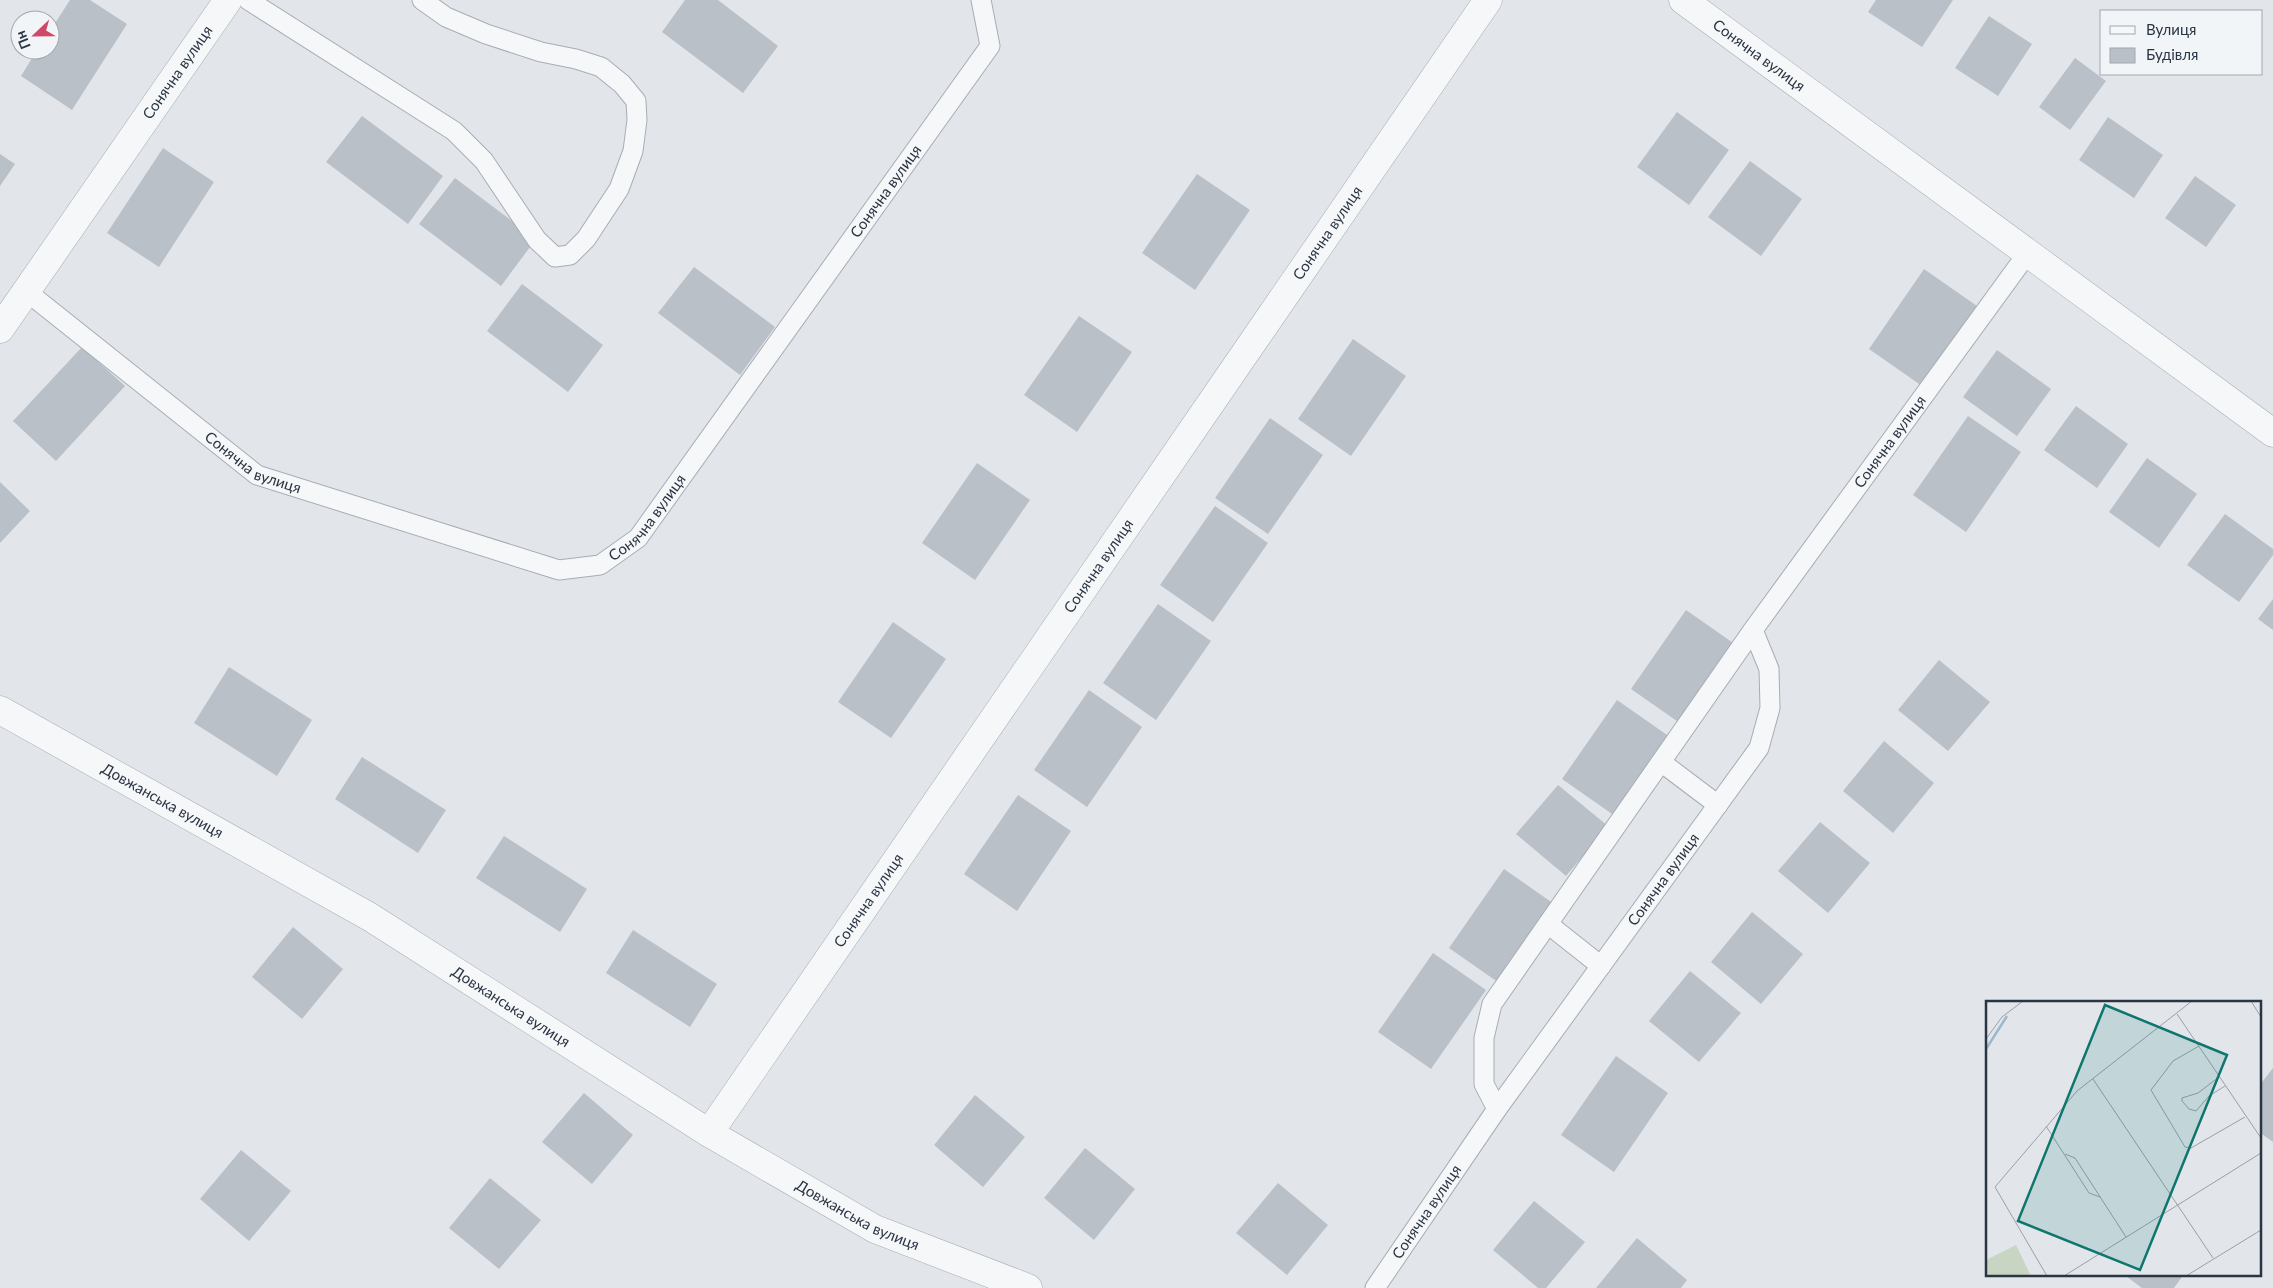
<svg xmlns="http://www.w3.org/2000/svg" width="2273" height="1288" font-family="Lato,sans-serif">
<style>
.building{fill:#b9c0c8}
.lines{fill:none;stroke-linecap:round;stroke-linejoin:round}
.lane-casing{stroke:#a7adb5;stroke-width:21}
.street-casing{stroke:#a7adb5;stroke-width:29}
.lane{stroke:#f5f7f9;stroke-width:19}
.street{stroke:#f5f7f9;stroke-width:28}
.labels{text-anchor:middle;stroke-width:4.5;stroke-linejoin:round;paint-order:stroke}
.street-label{font-size:15px;fill:#2a3543;stroke:#f2f5f8}
.inset-river{fill:none;stroke:#9eb7cb;stroke-width:2.5}
.inset-road{fill:none;stroke:#989fa8;stroke-width:1}
.view{fill:#0f766e;fill-opacity:0.15;stroke:#0f766e;stroke-width:2.5}
.inset-edge{fill:none;stroke:#2a3543;stroke-width:2.5}
</style>
<rect width="100%" height="100%" fill="#e2e6eb"/>
<!-- building -->
<path class="building" d="M 70,0 L 90,0 L 127,24 L 72,110 L 21,76 L 37,50 L 50,50 L 50,31 Z
M 685,0 L 718,0 L 778,46 L 743,93 L 662,32 Z
M 1876,0 L 1953,0 L 1922,47 L 1868,12 Z
M 1989,16 L 2032,44 L 1998,96 L 1955,68 Z
M 2075,58 L 2106,81 L 2070,130 L 2039,107 Z
M 1677,112 L 1729,150 L 1689,205 L 1637,167 Z
M 362,116 L 443,176 L 408,224 L 326,162 Z
M 2108,117 L 2163,155 L 2134,198 L 2079,160 Z
M 163,148 L 214,182 L 159,267 L 107,233 Z
M 0,154 L 15,164 L 0,186 Z
M 1750,161 L 1802,199 L 1761,256 L 1708,217 Z
M 1197,174 L 1250,210 L 1195,290 L 1142,253 Z
M 2195,176 L 2236,205 L 2206,247 L 2165,218 Z
M 455,178 L 536,239 L 501,286 L 419,224 Z
M 694,267 L 775,327 L 740,375 L 658,313 Z
M 1924,269 L 1977,306 L 1922,386 L 1869,349 Z
M 522,284 L 603,345 L 568,392 L 487,331 Z
M 1079,316 L 1132,352 L 1077,432 L 1024,395 Z
M 1353,339 L 1406,376 L 1351,456 L 1298,419 Z
M 82,347 L 125,386 L 56,461 L 13,421 Z
M 1997,350 L 2051,389 L 2017,436 L 1963,397 Z
M 2076,406 L 2128,444 L 2097,488 L 2044,450 Z
M 1968,416 L 2021,452 L 1966,532 L 1913,495 Z
M 1270,418 L 1323,455 L 1268,534 L 1215,498 Z
M 2147,458 L 2197,494 L 2159,548 L 2109,512 Z
M 977,463 L 1030,500 L 975,580 L 922,543 Z
M 0,482 L 30,511 L 0,543 Z
M 1215,506 L 1268,543 L 1213,622 L 1160,585 Z
M 2225,514 L 2273,549 L 2273,555 L 2239,602 L 2187,565 Z
M 2273,599 L 2273,630 L 2258,619 Z
M 1158,604 L 1211,641 L 1156,720 L 1103,683 Z
M 1686,610 L 1739,647 L 1684,726 L 1631,689 Z
M 893,622 L 946,659 L 891,738 L 838,702 Z
M 1939,660 L 1990,702 L 1948,751 L 1898,710 Z
M 229,667 L 312,720 L 277,776 L 194,723 Z
M 1089,690 L 1142,727 L 1087,807 L 1034,770 Z
M 1617,700 L 1670,737 L 1615,816 L 1562,779 Z
M 1884,741 L 1934,783 L 1893,833 L 1843,791 Z
M 362,757 L 446,810 L 418,853 L 335,799 Z
M 1558,785 L 1608,826 L 1566,876 L 1516,834 Z
M 1018,795 L 1071,831 L 1017,911 L 964,874 Z
M 1820,822 L 1870,863 L 1828,913 L 1778,871 Z
M 504,836 L 587,889 L 560,932 L 476,878 Z
M 1504,869 L 1557,906 L 1502,985 L 1449,948 Z
M 1752,912 L 1803,954 L 1761,1004 L 1711,962 Z
M 293,927 L 343,969 L 302,1019 L 252,977 Z
M 633,930 L 717,984 L 690,1027 L 606,973 Z
M 1433,953 L 1486,990 L 1431,1069 L 1378,1032 Z
M 1690,971 L 1741,1013 L 1699,1062 L 1649,1021 Z
M 1616,1056 L 1668,1093 L 1614,1172 L 1561,1135 Z
M 2273,1068 L 2273,1142 L 2259,1132 L 2259,1086 Z
M 584,1093 L 633,1135 L 592,1184 L 542,1142 Z
M 975,1095 L 1025,1137 L 983,1187 L 934,1145 Z
M 1085,1148 L 1135,1189 L 1094,1240 L 1044,1198 Z
M 241,1150 L 291,1191 L 249,1241 L 200,1199 Z
M 490,1178 L 541,1220 L 499,1269 L 449,1228 Z
M 1278,1183 L 1328,1225 L 1287,1275 L 1236,1233 Z
M 1534,1201 L 1585,1242 L 1546,1288 L 1538,1288 L 1493,1250 Z
M 1637,1238 L 1687,1280 L 1681,1288 L 1596,1288 Z
M 2123,1274 L 2184,1274 L 2174,1288 L 2142,1288 Z"/>
<g class="lines">
<defs>
<g id="lane">
<path d="M 248,0 L 454,131 L 484,161 L 537,240 L 555,257 L 570,255 L 586,239 L 619,189 L 633,151 L 637,120 L 636,101 L 622,84 L 601,67 L 576,59 L 541,52 L 486,34 L 446,17 L 422,0"/>
<path id="s1" d="M 26,291 L 257,475 L 559,570 L 600,565 L 638,538 L 990,46 L 981,0"/>
<path d="M 1661,762 L 1718,805"/>
<path d="M 1548,924 L 1601,966"/>
<path id="s2" d="M 1497,1109 L 1484,1084 L 1484,1038 L 1492,1004 L 1753,630 L 2027,254"/>
<path id="s3" d="M 1375,1288 L 1497,1109 L 1759,748 L 1770,708 L 1769,669 L 1753,630"/>
</g>
<g id="street">
<path id="s4" d="M 1683,0 L 2273,433"/>
<path id="s5" d="M 0,329 L 228,0"/>
<path id="s6" d="M 0,710 L 370,917 L 709,1133 L 875,1229 L 1028,1288"/>
<path id="s7" d="M 709,1133 L 1488,0"/>
</g>
</defs>
<!-- lane casing -->
<use href="#lane" class="lane-casing"/>
<!-- street casing -->
<use href="#street" class="street-casing"/>
<!-- lane -->
<use href="#lane" class="lane"/>
<!-- street -->
<use href="#street" class="street"/>
</g>
<g class="labels">
<!-- street labels -->
<g class="street-label">
<text dy="5" stroke="none"><textPath href="#s4" startOffset="94">Сонячна вулиця</textPath></text>
<text dy="5" stroke="none"><textPath href="#s5" startOffset="312">Сонячна вулиця</textPath></text>
<text dy="5" stroke="none"><textPath href="#s1" startOffset="1126">Сонячна вулиця</textPath></text>
<text dy="5" stroke="none"><textPath href="#s7" startOffset="1092">Сонячна вулиця</textPath></text>
<text dy="5" stroke="none"><textPath href="#s2" startOffset="798">Сонячна вулиця</textPath></text>
<text dy="5" stroke="none"><textPath href="#s1" startOffset="286">Сонячна вулиця</textPath></text>
<text dy="5" stroke="none"><textPath href="#s1" startOffset="721">Сонячна вулиця</textPath></text>
<text dy="5" stroke="none"><textPath href="#s7" startOffset="688">Сонячна вулиця</textPath></text>
<text dy="5" stroke="none"><textPath href="#s6" startOffset="186">Довжанська вулиця</textPath></text>
<text dy="5" stroke="none"><textPath href="#s3" startOffset="500">Сонячна вулиця</textPath></text>
<text dy="5" stroke="none"><textPath href="#s7" startOffset="282">Сонячна вулиця</textPath></text>
<text dy="5" stroke="none"><textPath href="#s6" startOffset="591">Довжанська вулиця</textPath></text>
<text dy="5" stroke="none"><textPath href="#s3" startOffset="92">Сонячна вулиця</textPath></text>
<text dy="5" stroke="none"><textPath href="#s6" startOffset="996">Довжанська вулиця</textPath></text>
</g>
</g>
<!-- overview -->
<g transform="translate(1986 1001)">
<rect width="275" height="275" fill="#e2e6eb"/>
<path d="M 30,244 L 45,275 L 0,275 L 0,259 Z" fill="#c9d5c3"/>
<path class="inset-river" d="M 0,48 L 21,15"/>
<path class="inset-road" d="M 265,0 L 275,16M 191,13 L 275,137M 0,38 L 16,16 L 37,0M 213,45 L 187,60 L 165,89 L 199,146 L 205,147 L 259,116M 233,76 L 212,92 L 196,97 L 196,100 L 203,108 L 210,110 L 223,95 L 239,85M 107,78 L 227,257M 60,125 L 103,192 L 114,196M 79,153 L 89,157 L 140,236M 9,186 L 91,90 L 206,0M 9,186 L 61,275M 78,275 L 275,152M 200,275 L 275,229"/>
<path class="view" d="M 119,4 L 241,54 L 154,269 L 32,220 Z"/>
<rect width="275" height="275" class="inset-edge"/>
</g>
<!-- legend -->
<rect x="2100" y="10" width="162" height="65" fill="#f2f5f8" stroke="#a2a8b0"/>
<rect x="2110" y="26" width="25" height="8" fill="#f5f7f9" stroke="#a2a8b0"/>
<text x="2146" y="35" font-size="15" fill="#2a3543">Вулиця</text>
<rect x="2110" y="48" width="25" height="15" fill="#b9c0c8" stroke="#a2a8b0"/>
<text x="2146" y="60" font-size="15" fill="#2a3543">Будівля</text>
<!-- north arrow -->
<g transform="translate(35 35) rotate(248)"><circle r="24" fill="#f2f5f8" stroke="#a2a8b0"/>
<path d="M0-4L9 19L0 12L-9 19Z" fill="#cf4868"/>
<text y="-8" font-size="14" font-weight="bold" text-anchor="middle" fill="#2a3543">Пн</text>
</g>
</svg>
